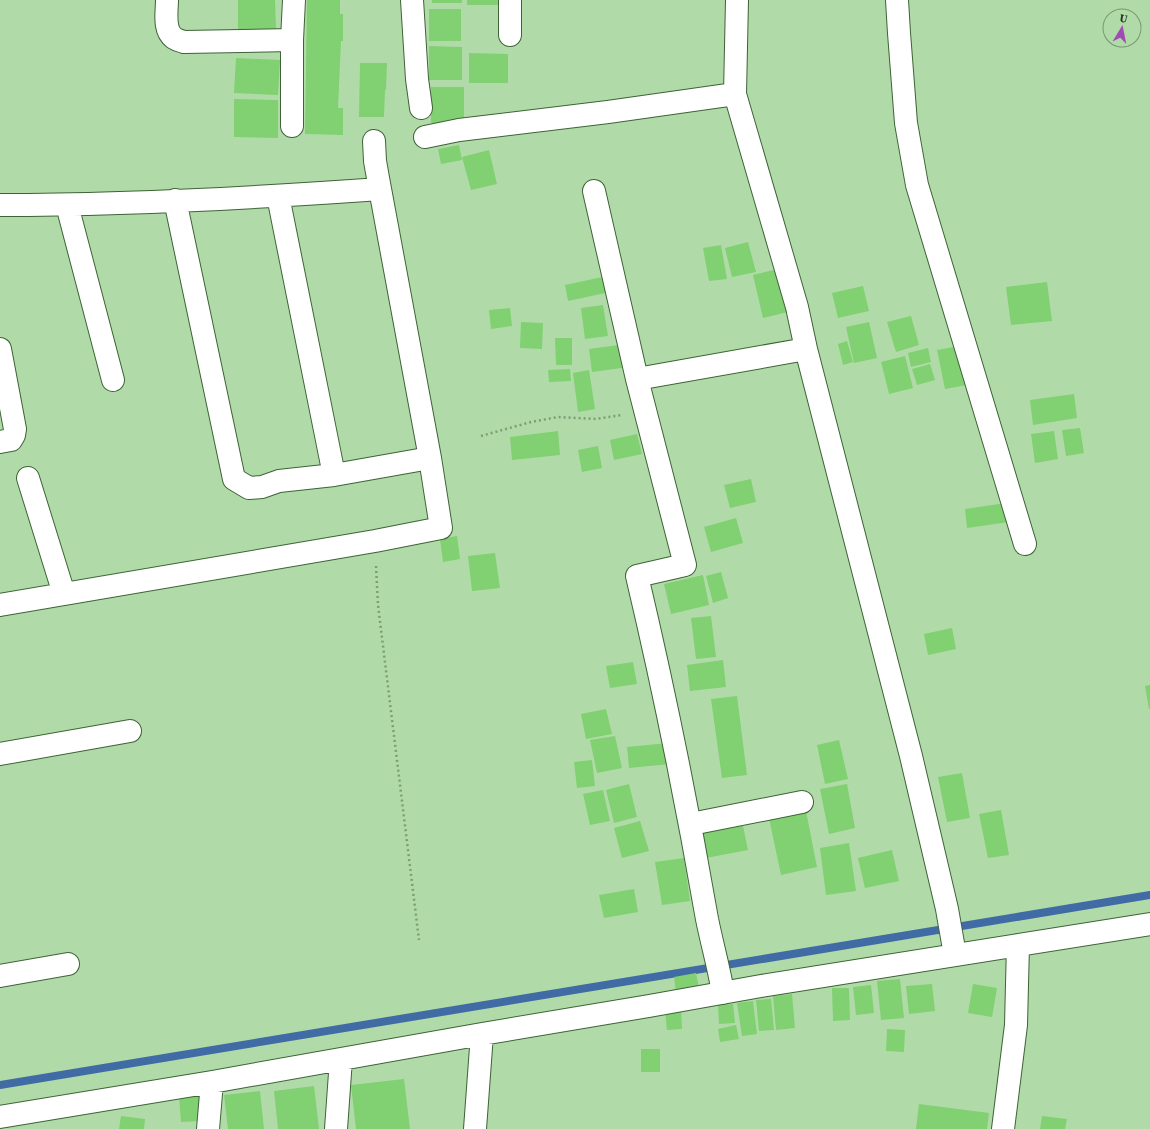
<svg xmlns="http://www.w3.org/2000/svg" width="1150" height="1129" font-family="'Source Serif 4',serif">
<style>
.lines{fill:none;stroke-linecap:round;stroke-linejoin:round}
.stream{stroke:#416ba5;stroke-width:8}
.building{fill:#81d072}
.minor-casing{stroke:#3d6336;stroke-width:24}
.path{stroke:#7c9d76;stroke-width:2.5;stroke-dasharray:2 3;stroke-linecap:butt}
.minor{stroke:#fff;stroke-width:22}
</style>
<rect width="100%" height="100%" fill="#b0dba8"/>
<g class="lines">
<!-- stream -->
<path class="stream" d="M 0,1085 L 1150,895"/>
</g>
<!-- building -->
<path class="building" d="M 238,0 L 275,0 L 276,29 L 238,30 Z
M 307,0 L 340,0 L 340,14 L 343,14 L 343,41 L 341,41 L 338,108 L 343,108 L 343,135 L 305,134 Z
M 432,0 L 462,0 L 462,3 L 432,3 Z
M 467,0 L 503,0 L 503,5 L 467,5 Z
M 429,9 L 461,9 L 461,41 L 429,41 Z
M 429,46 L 462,47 L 462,80 L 429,80 Z
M 469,53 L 508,54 L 508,83 L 469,83 Z
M 236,58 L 280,60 L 278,95 L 234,93 Z
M 360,63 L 387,63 L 386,90 L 385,90 L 384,117 L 359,117 Z
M 431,87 L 464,87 L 464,123 L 431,123 Z
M 234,99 L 278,100 L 278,138 L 234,137 Z
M 459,145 L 462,160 L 441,164 L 438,149 Z
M 489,150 L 497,184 L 471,190 L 462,157 Z
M 748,242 L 756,272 L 732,277 L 725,248 Z
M 721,245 L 727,279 L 709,281 L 703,248 Z
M 782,268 L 792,311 L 763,318 L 753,275 Z
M 607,276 L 610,292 L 568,301 L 565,285 Z
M 1047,282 L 1052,321 L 1011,325 L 1006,287 Z
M 863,286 L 869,311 L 838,318 L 832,293 Z
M 603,305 L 608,336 L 585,339 L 581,308 Z
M 510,308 L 512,326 L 491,329 L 489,310 Z
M 911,316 L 919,345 L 896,352 L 887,322 Z
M 521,322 L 543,323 L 542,349 L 520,348 Z
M 869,322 L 877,358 L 854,363 L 846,327 Z
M 555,338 L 572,338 L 572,365 L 556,365 Z
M 847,341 L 853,362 L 843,365 L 838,344 Z
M 626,344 L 629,367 L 592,372 L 589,349 Z
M 959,346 L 967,385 L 945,389 L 937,350 Z
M 928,348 L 931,362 L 911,367 L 908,353 Z
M 905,356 L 913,388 L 889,394 L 881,362 Z
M 930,364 L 935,380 L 917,385 L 912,369 Z
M 570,369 L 571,381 L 549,382 L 548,370 Z
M 589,370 L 595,409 L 578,412 L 573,373 Z
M 1074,394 L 1077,418 L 1033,425 L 1030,400 Z
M 1080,428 L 1084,453 L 1066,456 L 1062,430 Z
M 558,431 L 560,455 L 512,460 L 510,437 Z
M 1054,431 L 1058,459 L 1035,463 L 1031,434 Z
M 637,434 L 642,454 L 614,460 L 610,440 Z
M 598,446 L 602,468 L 582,472 L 578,450 Z
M 751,479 L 756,502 L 730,508 L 724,485 Z
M 1006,503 L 1009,522 L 967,528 L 965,509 Z
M 736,518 L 743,543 L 711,552 L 704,527 Z
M 457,536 L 460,559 L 443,562 L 440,539 Z
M 495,553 L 500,588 L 472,591 L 468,556 Z
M 721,572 L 728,598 L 713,603 L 706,576 Z
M 703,575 L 709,605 L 671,614 L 664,584 Z
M 711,616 L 716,657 L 696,659 L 691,618 Z
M 952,628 L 956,649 L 928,655 L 924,634 Z
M 723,660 L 726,687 L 690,691 L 687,665 Z
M 633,662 L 637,684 L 610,688 L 606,666 Z
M 1150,685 L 1150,709 L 1149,709 L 1145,686 Z
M 737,696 L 747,775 L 722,778 L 711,699 Z
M 606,709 L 612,734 L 586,739 L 581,714 Z
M 615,736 L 622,768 L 597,773 L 590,740 Z
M 839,740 L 848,779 L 825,784 L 817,745 Z
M 668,743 L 670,764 L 629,768 L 627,747 Z
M 592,760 L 595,786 L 577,788 L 574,762 Z
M 962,773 L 970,818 L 947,822 L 938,777 Z
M 629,784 L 637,817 L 614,823 L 606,790 Z
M 847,784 L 855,828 L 829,834 L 820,789 Z
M 603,790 L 610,821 L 590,825 L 583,794 Z
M 1001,810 L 1009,855 L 988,858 L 979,814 Z
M 806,811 L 817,867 L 781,875 L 769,818 Z
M 640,821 L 649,851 L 622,858 L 614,828 Z
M 742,821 L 748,850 L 706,858 L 700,829 Z
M 849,843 L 856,891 L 826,895 L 820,848 Z
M 892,850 L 899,881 L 865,888 L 858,858 Z
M 684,858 L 690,901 L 662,905 L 655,862 Z
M 634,889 L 638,912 L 604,918 L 599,895 Z
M 696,973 L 699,988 L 676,992 L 674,977 Z
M 900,979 L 904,1018 L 881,1020 L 877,981 Z
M 932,984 L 935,1011 L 909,1014 L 906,986 Z
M 973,984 L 997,988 L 992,1017 L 968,1013 Z
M 871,985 L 874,1013 L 856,1015 L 853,987 Z
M 832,988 L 849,988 L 850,1020 L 833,1021 Z
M 792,994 L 795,1028 L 776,1030 L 773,996 Z
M 771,999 L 774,1030 L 759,1031 L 756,1000 Z
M 753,1001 L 757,1034 L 742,1036 L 737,1003 Z
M 733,1004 L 735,1023 L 719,1024 L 718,1005 Z
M 681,1009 L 682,1029 L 667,1030 L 665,1010 Z
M 736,1025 L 739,1039 L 720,1042 L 718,1029 Z
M 887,1029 L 905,1030 L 904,1052 L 886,1051 Z
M 641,1049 L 660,1049 L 660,1072 L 641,1072 Z
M 404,1079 L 410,1129 L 356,1129 L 351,1085 Z
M 314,1086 L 319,1129 L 278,1129 L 274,1091 Z
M 260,1091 L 264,1129 L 228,1129 L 224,1095 Z
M 200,1094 L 201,1121 L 181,1122 L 179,1096 Z
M 919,1104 L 989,1113 L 987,1129 L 916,1129 Z
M 121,1116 L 145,1119 L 144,1129 L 119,1129 Z
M 1042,1116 L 1067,1119 L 1065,1129 L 1040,1129 Z"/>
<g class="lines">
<defs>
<path id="minor" d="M 167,0 C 167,12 163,30 174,38 C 177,40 181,41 184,42 L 292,40
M 412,0 L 417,79 L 421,108
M 897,0 L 899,33 L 906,123 L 917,185 L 1025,544
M 510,35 L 510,0
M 292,126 L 292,40 L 294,0
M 425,137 L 459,130 L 608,112 L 735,94
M 594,191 L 637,379 L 685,565 L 637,576 C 664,690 687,804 707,919 C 712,944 719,968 723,993
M 278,196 L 334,475
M 175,200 L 234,479 L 249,488 L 262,487 L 279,481 L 334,475 L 430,458
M 0,205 C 127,205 254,198 380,189
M 67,205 L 113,380
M 0,349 L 15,429 L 14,435 L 11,440 L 0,442
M 806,349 L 911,756 L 947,909 L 955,955
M 637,379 L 806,349 L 797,307 L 735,94 L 737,0
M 28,478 L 64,594
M 0,605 L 375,541 L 441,528 L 430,458 L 378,178 L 375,161 L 374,141
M 0,754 L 130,731
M 691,824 L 802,802
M 0,976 L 68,964
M 0,1117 L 212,1082 L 482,1034 L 649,1006 L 761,986 L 1150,924
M 208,1129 L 212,1082
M 336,1129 L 341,1059
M 475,1129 L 482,1034
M 1003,1129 L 1016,1025 L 1018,945"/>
</defs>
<!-- minor casing -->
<use href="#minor" class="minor-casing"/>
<!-- path -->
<path class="path" d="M 481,436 L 531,422 L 558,417 L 596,419 L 622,415
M 376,566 L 378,605 L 419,940"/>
<!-- minor -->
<use href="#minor" class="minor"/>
</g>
<!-- north arrow -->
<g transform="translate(1122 28) rotate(10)"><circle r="19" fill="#b0dba8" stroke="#779871"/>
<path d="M0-3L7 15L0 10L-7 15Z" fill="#a44ab6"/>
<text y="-6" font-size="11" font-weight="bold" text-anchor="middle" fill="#22331f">U</text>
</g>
</svg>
